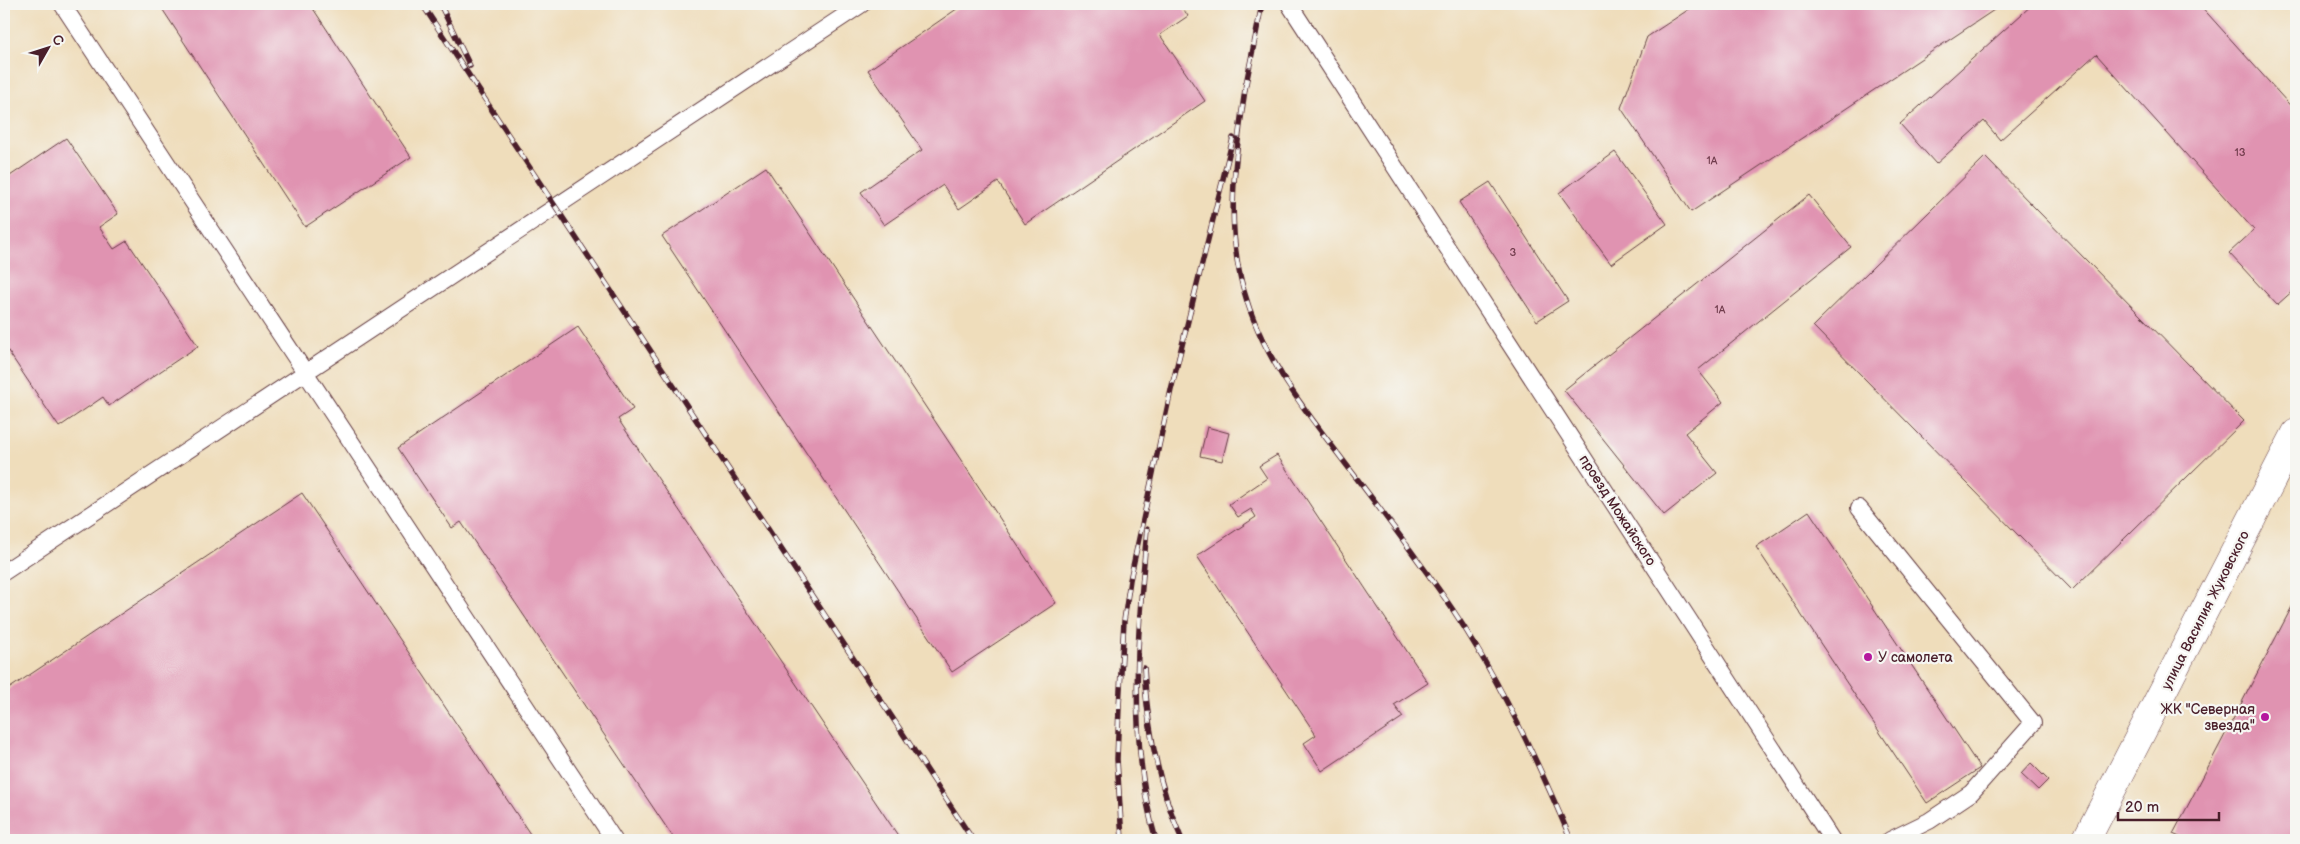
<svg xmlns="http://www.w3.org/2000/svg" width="2300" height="844" font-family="'Balsamiq Sans',sans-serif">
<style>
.building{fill:#e093b1}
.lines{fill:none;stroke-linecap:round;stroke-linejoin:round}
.service-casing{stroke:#633c41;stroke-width:18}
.tertiary-casing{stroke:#633c41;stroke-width:29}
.service{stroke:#fff;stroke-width:16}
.tertiary{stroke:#fff;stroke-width:28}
.rail-casing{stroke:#4a1f2b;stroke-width:5.5}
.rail{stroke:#f6f6f2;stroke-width:4;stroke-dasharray:11;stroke-linecap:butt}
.poi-dot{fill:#b5179e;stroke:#f6f6f2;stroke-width:2}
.labels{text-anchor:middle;stroke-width:4.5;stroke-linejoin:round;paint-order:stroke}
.number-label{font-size:11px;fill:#703c4c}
.street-label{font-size:14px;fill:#4a1f2b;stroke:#f6f6f2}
.poi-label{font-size:14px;fill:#4a1f2b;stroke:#f6f6f2;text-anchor:start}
</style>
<rect width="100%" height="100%" fill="#f6f6f2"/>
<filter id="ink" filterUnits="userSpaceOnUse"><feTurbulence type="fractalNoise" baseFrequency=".02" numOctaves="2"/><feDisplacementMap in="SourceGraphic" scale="10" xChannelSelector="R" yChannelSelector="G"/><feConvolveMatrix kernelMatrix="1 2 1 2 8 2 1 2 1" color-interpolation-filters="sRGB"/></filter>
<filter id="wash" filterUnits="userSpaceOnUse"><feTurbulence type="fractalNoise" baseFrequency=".0096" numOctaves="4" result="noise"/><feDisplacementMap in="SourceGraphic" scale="20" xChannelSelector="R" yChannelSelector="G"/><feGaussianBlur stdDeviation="1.12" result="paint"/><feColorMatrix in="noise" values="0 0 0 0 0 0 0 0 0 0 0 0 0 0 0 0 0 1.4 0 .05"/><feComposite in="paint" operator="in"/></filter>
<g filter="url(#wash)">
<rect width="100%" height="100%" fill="#efddbb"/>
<g id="blocks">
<!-- building -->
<path class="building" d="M 159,4 L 310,4 L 411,157 L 305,227 Z
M 964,4 L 1180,4 L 1188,16 L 1160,35 L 1205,101 L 1025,224 L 998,182 L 959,209 L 943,185 L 884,225 L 861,192 L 922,150 L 868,70 Z
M 1697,4 L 2003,4 L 1691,212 L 1621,108 L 1647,37 Z
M 2033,4 L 2199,4 L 2296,112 L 2296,288 L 2277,305 L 2229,253 L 2254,230 L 2096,54 L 2000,140 L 1984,121 L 1936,164 L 1900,124 Z
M 66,138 L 118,214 L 99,227 L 114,249 L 127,241 L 198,346 L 109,406 L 103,397 L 59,427 L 4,345 L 4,180 Z
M 1615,152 L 1667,224 L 1611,264 L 1559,193 Z
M 1985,157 L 2244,421 L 2072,590 L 1813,326 Z
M 766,167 L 1056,603 L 952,672 L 662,236 Z
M 1490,182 L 1568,301 L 1537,321 L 1459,202 Z
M 1809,195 L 1851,247 L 1698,370 L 1723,402 L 1685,433 L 1717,473 L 1664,515 L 1564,390 Z
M 578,327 L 633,409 L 618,419 L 901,840 L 675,840 L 461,522 L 452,528 L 398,448 Z
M 1207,427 L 1229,433 L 1222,461 L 1200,456 Z
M 1277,455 L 1428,683 L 1394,705 L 1403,717 L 1322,771 L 1304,743 L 1316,735 L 1197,556 L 1256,517 L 1251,509 L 1238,517 L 1229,504 L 1267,478 L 1259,466 Z
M 302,493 L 534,840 L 4,840 L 4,692 Z
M 1809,511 L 1980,768 L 1927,803 L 1756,547 Z
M 2296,599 L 2296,840 L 2186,840 L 2173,834 Z
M 2031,763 L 2048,780 L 2038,790 L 2021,774 Z"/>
</g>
</g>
<g filter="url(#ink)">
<use href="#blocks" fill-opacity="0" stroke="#633c41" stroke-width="1"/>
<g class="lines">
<defs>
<path id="service" d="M 62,4 L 614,840
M 1289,4 L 1832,840
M 1859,508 L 2033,723 L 1971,793 L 1929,821 L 1890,840
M 4,572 L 862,4"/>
<path id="tertiary" d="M 2086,840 L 2296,433"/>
</defs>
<!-- service casing -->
<use href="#service" class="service-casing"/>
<!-- tertiary casing -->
<use href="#tertiary" class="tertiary-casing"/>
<!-- service -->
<use href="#service" class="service"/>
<!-- tertiary -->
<use href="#tertiary" class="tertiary"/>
<defs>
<path id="rail" d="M 422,4 L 973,840
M 440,4 L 470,66
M 1246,83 C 1236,152 1224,222 1244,291 C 1262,357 1304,409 1345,463 C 1378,506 1411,550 1442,594 C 1493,666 1537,759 1571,840
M 1245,89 L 1262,4
M 1147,529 C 1138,630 1127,742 1156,840
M 1144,668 C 1147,729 1158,785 1182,840
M 1122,840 L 1117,759 L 1119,707 L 1124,621 L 1130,580 L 1171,390 L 1233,138"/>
</defs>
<!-- rail casing -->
<use href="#rail" class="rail-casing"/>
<!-- rail -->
<use href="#rail" class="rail"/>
</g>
</g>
<!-- markers -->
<g class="poi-dot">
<circle cx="1868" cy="657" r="5"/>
<circle cx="2265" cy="717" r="5"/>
</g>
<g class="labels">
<!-- number labels -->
<g class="number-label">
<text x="2240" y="156">13</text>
<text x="1712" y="164">1А</text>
<text x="1513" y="256">3</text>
<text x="1720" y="313">1А</text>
</g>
<!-- street labels -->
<g class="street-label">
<text transform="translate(1618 510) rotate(57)" y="5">проезд Можайского</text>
<text transform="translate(2205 610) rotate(-63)" y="5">улица Василия Жуковского</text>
</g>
<!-- poi labels -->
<g class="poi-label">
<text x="1878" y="662">У самолета</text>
<text x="2255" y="714" text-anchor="end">ЖК "Северная<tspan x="2255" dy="16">звезда"</tspan></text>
</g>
</g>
<!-- margin -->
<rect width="2300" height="844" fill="none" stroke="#f6f6f2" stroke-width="20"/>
<!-- north arrow -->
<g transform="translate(48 48) rotate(51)" stroke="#f6f6f2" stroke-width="4" paint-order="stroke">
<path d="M0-4L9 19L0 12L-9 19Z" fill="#4a1f2b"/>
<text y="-8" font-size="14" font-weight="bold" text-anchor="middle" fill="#4a1f2b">С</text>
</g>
<!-- scale -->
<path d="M2118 812v8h101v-8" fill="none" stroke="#4a1f2b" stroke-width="2.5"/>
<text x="2125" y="812" font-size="15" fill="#4a1f2b" stroke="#f6f6f2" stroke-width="4" paint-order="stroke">20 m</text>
</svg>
